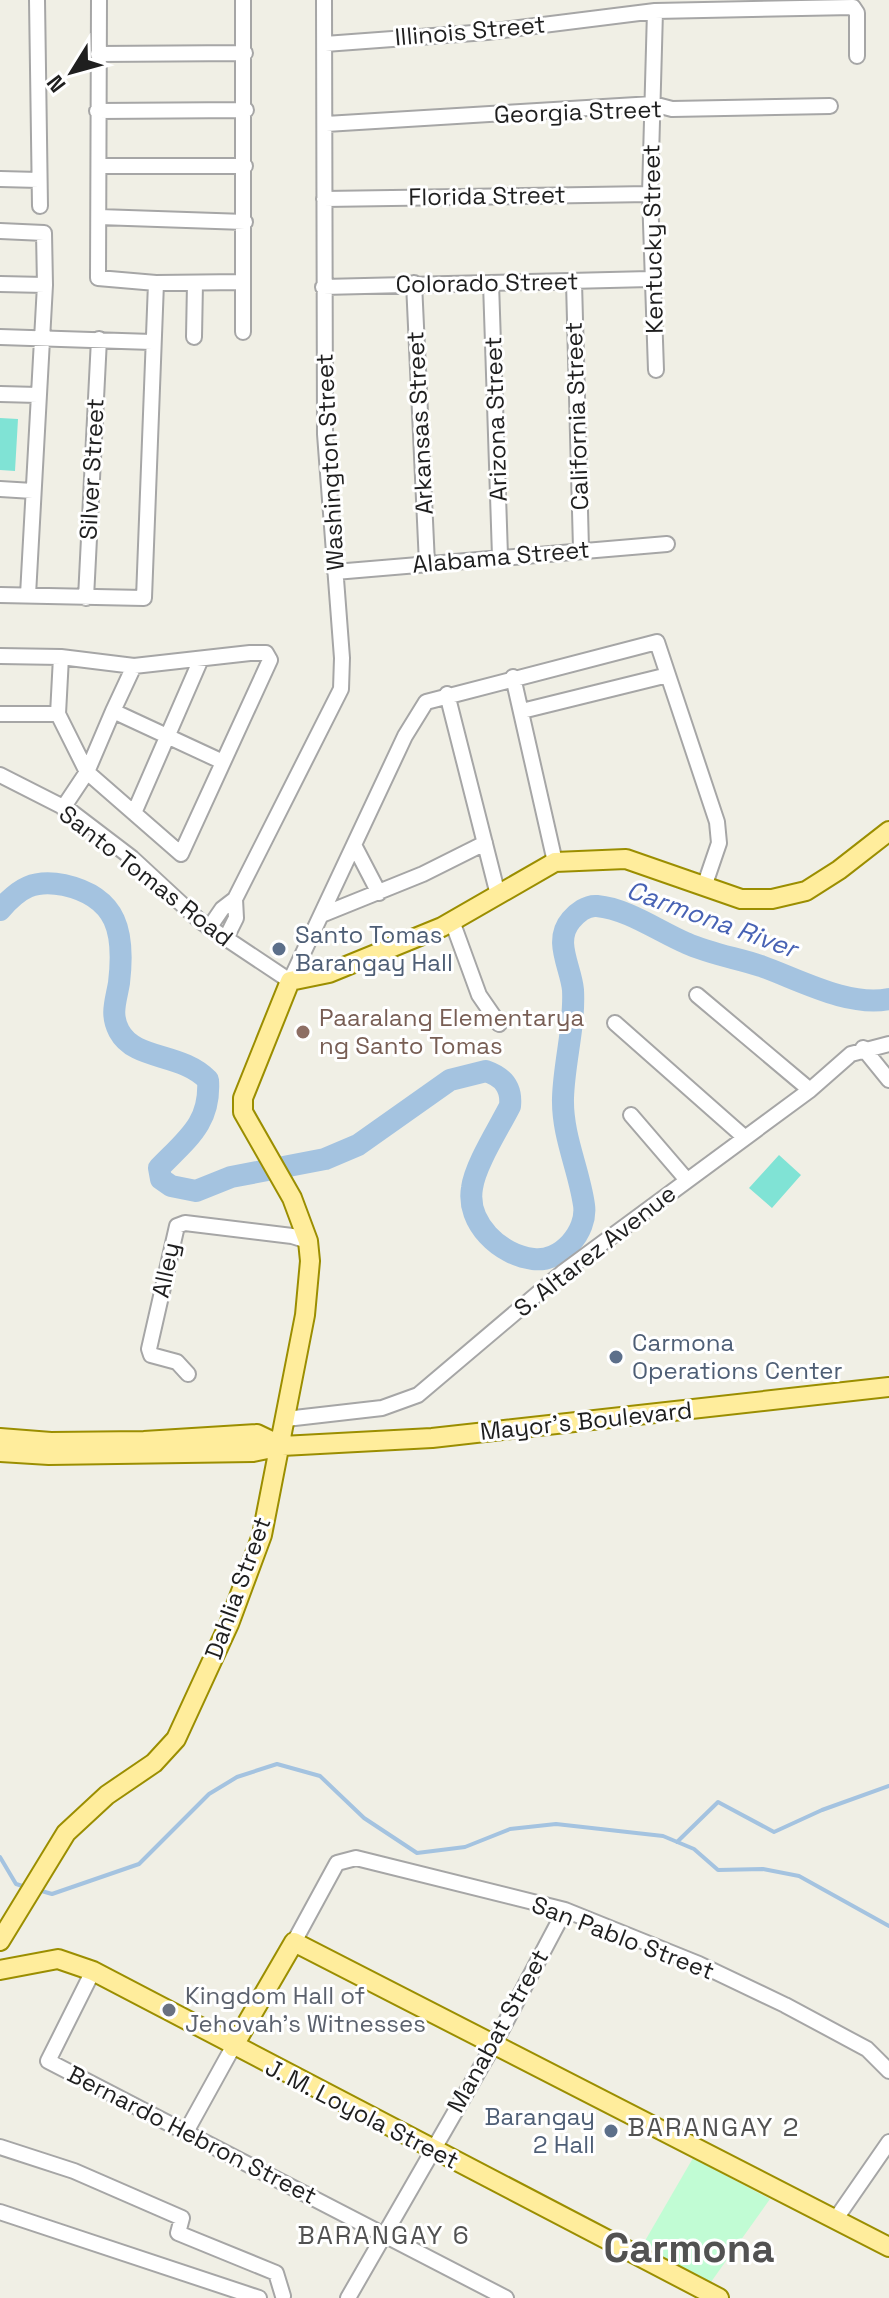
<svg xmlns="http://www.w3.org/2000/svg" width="889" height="2298" font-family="'Space Grotesk',sans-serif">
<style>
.park{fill:#c1fcd4}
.pitch{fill:#80e3d5}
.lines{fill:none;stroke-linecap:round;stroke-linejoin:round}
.stream{stroke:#a4c3e0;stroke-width:4}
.river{stroke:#a4c3e0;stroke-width:22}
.minor-casing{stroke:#a6a6a6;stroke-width:18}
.major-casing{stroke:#9b8e00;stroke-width:22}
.minor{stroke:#fff;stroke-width:14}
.major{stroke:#ffed9c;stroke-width:18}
.service-dot{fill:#5c6f8a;stroke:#fff;stroke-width:3}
.education-dot{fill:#8d6e63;stroke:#fff;stroke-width:3}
.worship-dot{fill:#6b7280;stroke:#fff;stroke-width:3}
.labels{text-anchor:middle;stroke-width:6;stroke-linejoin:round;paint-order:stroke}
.street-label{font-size:24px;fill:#1f1f1f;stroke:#fff}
.service-label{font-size:24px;fill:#4e5e75;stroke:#fff;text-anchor:start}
.education-label{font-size:24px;fill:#785e54;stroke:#fff;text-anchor:start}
.worship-label{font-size:24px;fill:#5b616d;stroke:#fff;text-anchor:start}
.water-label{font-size:26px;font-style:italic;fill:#4762b4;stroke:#fff}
.neighbourhood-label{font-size:26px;letter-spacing:2px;fill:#525252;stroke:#fff}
.town-label{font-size:40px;font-weight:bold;fill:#525252;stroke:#fff}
</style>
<rect width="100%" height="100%" fill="#f0efe5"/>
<!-- park -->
<path class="park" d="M 693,2158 L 770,2199 L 711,2282 L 642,2246 Z"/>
<!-- pitch -->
<path class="pitch" d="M 0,418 L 18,419 L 15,471 L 0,470 Z
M 779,1155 L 801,1175 L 772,1208 L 749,1188 Z"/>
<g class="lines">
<!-- stream -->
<path class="stream" d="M 677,1842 L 718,1802 L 774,1832 L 822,1810 L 889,1786
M 0,1857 L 16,1884 L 26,1887
M 38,1890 L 52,1894 L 139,1864 L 209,1794 L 237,1777 L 277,1764 L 320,1776 L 364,1818 L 417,1853 L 465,1847 L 510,1829 L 556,1824 L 663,1836 L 694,1849 L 718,1870 L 763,1869 L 799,1876 L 889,1926"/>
<!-- river -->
<path class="river" d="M 0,910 C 19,888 34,879 64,885 C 118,897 125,933 119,983 C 116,1001 110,1014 119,1031 C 135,1061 181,1052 208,1080 C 211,1123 187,1139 159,1168 L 161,1179 L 171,1186 L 196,1191 L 231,1177 L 325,1159 L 358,1145 L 450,1080 L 486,1071 C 503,1077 512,1087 510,1106 C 499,1128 475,1165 472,1188 C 466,1223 500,1255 533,1259 C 560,1263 588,1232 584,1205 C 579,1169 562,1136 563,1098 C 564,1062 575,1026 573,990 C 571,967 553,941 571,920 C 577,913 587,905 597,906 C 628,909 658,931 686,943 C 710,954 737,958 761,966 C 800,980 848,1007 889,999"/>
<defs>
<path id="minor" d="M 37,0 L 40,206
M 99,0 L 98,278 L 156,283 L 242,282
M 655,11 L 650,194 L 656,370
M 325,44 L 487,32 L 655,11 L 853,7 L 857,13 L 857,56
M 98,54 L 245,53
M 97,111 L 246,110
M 326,124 L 653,104 L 672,109 L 830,106
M 99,166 L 245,166
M 0,179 L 39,180
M 324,199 L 650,194
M 99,217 L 245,222
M 0,231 L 44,233 L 45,285 L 28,595
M 574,282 L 581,549
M 414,283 L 427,564
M 491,283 L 500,556
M 0,284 L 45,285
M 323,287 L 650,279
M 243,332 L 243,0
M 0,337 L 152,342
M 194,337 L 195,283
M 0,394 L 38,395
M 0,489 L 33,491
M 335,572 L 667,544
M 0,595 L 144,598 L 156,283
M 86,598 L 99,339
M 0,656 L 61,657 L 134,666 L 250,653 L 266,653 L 270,660 L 181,854 L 87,772 L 63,808
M 61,657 L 58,714 L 87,772
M 513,677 L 555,862
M 447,694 L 498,895
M 113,711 L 134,666
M 522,711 L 668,675
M 0,714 L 58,714
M 87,772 L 113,711 L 223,762
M 0,775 L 69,810 L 132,858 L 200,921 L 290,981 L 405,736 L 426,702 L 657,642 L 717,822 L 719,843 L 704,887
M 134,813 L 201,659
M 354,845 L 379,893
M 324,914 L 423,874 L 485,843
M 452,921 L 479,995 L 499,1024
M 209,928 L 222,909 L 235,899
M 225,940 L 236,918 L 235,899 L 341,689 L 342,658 L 325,434 L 324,0
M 697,995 L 810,1090
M 615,1023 L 743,1136
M 863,1048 L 889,1080
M 631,1115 L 686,1179
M 188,1374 L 177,1362 L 151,1355 L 149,1349 L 177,1226 L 185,1223 L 292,1236 L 308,1241
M 286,1419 L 382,1408 L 418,1395 L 562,1273 L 810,1090 L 851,1054 L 889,1044
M 294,1942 L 337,1863 L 356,1858 L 565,1910 L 699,1964 L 785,2005 L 867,2049 L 889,2071
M 93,1971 L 48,2061 L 506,2298
M 186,2132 L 233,2047
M 0,2147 L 74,2171 L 182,2218 L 178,2233 L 276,2273 L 283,2296
M 0,2212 L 259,2298
M 835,2220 L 889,2142
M 348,2298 L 493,2046 L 565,1910"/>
<path id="major" d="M 0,1438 L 51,1442 L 144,1441 L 257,1434 L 282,1446
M 0,1452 L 49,1455 L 253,1452 L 282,1446 L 432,1438 L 889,1387
M 0,1941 L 66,1833 L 107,1795 L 154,1763 L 176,1739 L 229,1624 L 262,1535 L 305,1315 L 310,1261 L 308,1241 L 292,1198 L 243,1112 L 243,1098 L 290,981 L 329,973 L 442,927 L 555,862 L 626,859 L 741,899 L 772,899 L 806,891 L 839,870 L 889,831
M 0,1970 L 58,1959 L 93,1971 L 719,2298
M 233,2047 L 294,1942 L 889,2247"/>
</defs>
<!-- minor casing -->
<use href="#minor" class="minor-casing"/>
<!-- major casing -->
<use href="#major" class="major-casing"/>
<!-- minor -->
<use href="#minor" class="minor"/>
<!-- major -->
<use href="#major" class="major"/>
</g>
<!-- markers -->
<g class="service-dot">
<circle cx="279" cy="949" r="8"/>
<circle cx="616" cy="1357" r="8"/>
<circle cx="611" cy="2131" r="8"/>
</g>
<circle class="education-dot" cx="303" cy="1032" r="8"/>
<circle class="worship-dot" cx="169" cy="2010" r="8"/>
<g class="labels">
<!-- street labels -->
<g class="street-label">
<text transform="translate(470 31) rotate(-5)" y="8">Illinois Street</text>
<text transform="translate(578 112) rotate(-2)" y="8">Georgia Street</text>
<text transform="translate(487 196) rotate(-1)" y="8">Florida Street</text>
<text transform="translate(653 239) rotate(-91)" y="8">Kentucky Street</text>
<text transform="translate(487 283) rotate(-1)" y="8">Colorado Street</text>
<text transform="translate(577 416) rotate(-92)" y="8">California Street</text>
<text transform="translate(496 419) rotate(-92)" y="8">Arizona Street</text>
<text transform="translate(420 423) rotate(-93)" y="8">Arkansas Street</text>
<text transform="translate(330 462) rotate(-93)" y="8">Washington Street</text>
<text transform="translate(92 469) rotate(-87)" y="8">Silver Street</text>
<text transform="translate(501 557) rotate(-5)" y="8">Alabama Street</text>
<text transform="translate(146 876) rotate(38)" y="8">Santo Tomas Road</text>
<text transform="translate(595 1251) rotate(-38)" y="8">S. Altarez Avenue</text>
<text transform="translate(166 1270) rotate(-78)" y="8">Alley</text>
<text transform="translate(586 1421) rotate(-6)" y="8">Mayor's Boulevard</text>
<text transform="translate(238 1588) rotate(-70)" y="8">Dahlia Street</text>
<text transform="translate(623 1938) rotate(21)" y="8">San Pablo Street</text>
<text transform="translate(498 2031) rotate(-61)" y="8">Manabat Street</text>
<text transform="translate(362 2114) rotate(27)" y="8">J. M. Loyola Street</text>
<text transform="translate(192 2135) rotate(27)" y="8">Bernardo Hebron Street</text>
</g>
<!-- service labels -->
<g class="service-label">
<text x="295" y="943">Santo Tomas<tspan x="295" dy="28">Barangay Hall</tspan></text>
<text x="632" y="1351">Carmona<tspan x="632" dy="28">Operations Center</tspan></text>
<text x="595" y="2125" text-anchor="end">Barangay<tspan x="595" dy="28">2 Hall</tspan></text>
</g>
<!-- education labels -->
<g class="education-label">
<text x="319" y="1026">Paaralang Elementarya<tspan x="319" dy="28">ng Santo Tomas</tspan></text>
</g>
<!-- worship labels -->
<g class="worship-label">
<text x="185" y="2004">Kingdom Hall of<tspan x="185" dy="28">Jehovah's Witnesses</tspan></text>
</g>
<!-- water labels -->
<g class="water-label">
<text transform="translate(712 919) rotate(20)" y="9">Carmona River</text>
</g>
<!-- neighbourhood labels -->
<g class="neighbourhood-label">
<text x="714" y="2136">BARANGAY 2</text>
<text x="384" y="2244">BARANGAY 6</text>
</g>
<!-- town labels -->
<g class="town-label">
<text x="689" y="2262">Carmona</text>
</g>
</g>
<!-- north arrow -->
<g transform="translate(72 72) rotate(233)" stroke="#ffffff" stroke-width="6" paint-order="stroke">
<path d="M0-6L14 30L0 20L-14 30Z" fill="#1f1f1f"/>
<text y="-12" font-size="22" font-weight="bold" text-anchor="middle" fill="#1f1f1f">N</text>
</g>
</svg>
